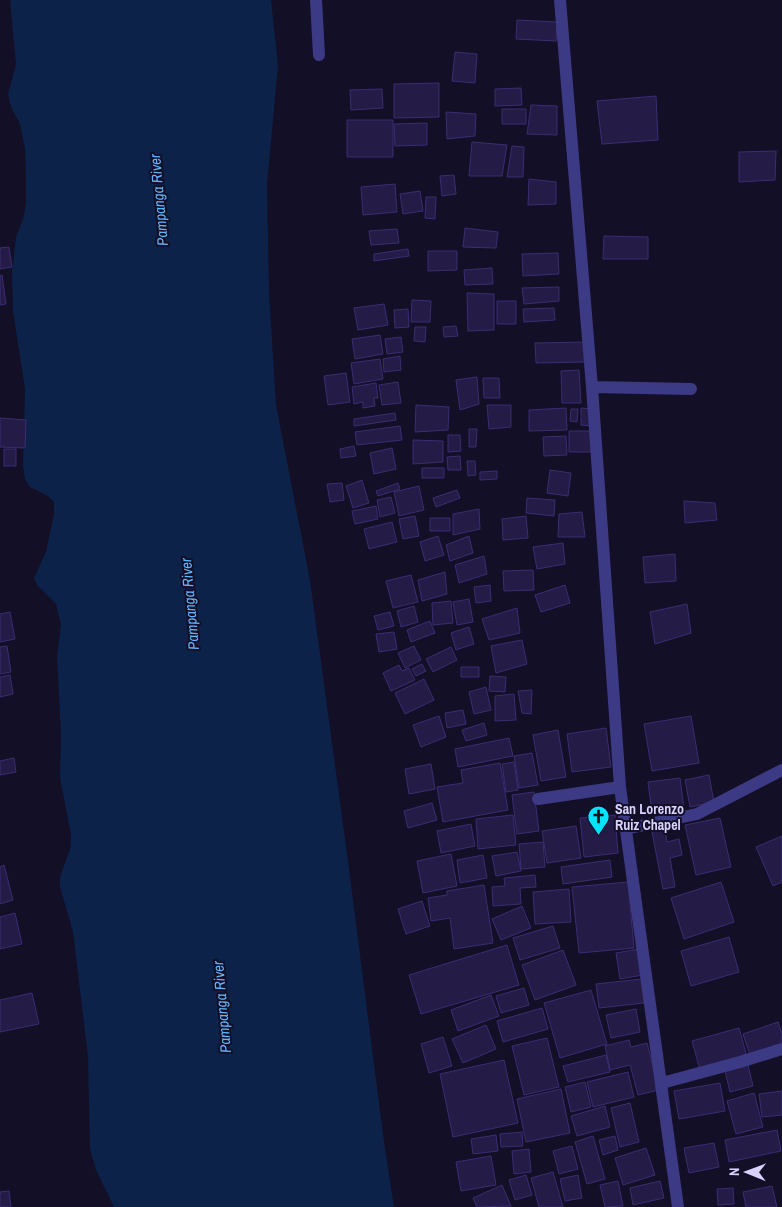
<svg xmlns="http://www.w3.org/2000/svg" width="782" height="1207" font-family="'Archivo Narrow',sans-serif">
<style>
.water{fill:#0c2248}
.building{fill:#241b47;stroke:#3b2d73}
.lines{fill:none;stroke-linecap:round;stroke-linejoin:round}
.minor{stroke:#3d3a85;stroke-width:12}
.labels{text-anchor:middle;stroke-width:4;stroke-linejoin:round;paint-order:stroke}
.poi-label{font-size:14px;font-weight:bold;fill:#d9d4ff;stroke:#130f26;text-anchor:start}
.water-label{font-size:15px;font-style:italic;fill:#62b6ff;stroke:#130f26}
</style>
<rect width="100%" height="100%" fill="#130f26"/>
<!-- water -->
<path class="water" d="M 10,0 L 271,0 L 278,65 L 267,185 L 269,292 L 276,405 L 310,580 L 348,861 L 384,1142 L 394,1207 L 114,1207 L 96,1170 L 90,1149 L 88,1057 L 73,932 L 60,887 L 60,877 L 71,846 L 71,834 L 60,778 L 61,736 L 57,656 L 61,625 L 56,604 L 37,585 L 34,578 L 46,552 L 54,514 L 54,502 L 48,496 L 30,487 L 25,479 L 23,466 L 25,389 L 13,311 L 12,273 L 16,237 L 23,219 L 26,203 L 26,177 L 25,149 L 20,124 L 11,107 L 8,94 L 16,64 Z"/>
<!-- building -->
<path class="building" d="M 517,20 L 557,22 L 556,41 L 516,39 Z
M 455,52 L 477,54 L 475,83 L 452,81 Z
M 439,83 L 439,117 L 394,118 L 394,84 Z
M 521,88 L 522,105 L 495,106 L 495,89 Z
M 382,89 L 383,108 L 351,110 L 350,90 Z
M 656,96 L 658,140 L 602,144 L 597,101 Z
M 531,105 L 557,106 L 557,135 L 527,134 Z
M 502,109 L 526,109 L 526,124 L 502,124 Z
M 446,112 L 476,114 L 475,136 L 447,139 Z
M 347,120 L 393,120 L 393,157 L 347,157 Z
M 427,123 L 427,145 L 395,146 L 394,124 Z
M 472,142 L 507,145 L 502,176 L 469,176 Z
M 512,146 L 524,147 L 523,177 L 507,177 Z
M 776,151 L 775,180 L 739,182 L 739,152 Z
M 454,175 L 456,194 L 442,196 L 440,176 Z
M 529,179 L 556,182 L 556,204 L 528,205 Z
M 395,184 L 397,212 L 363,215 L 361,187 Z
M 420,191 L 423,211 L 403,214 L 400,194 Z
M 426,197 L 436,197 L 435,219 L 425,218 Z
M 465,228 L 498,232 L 496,248 L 463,247 Z
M 397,229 L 399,243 L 371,245 L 369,231 Z
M 604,236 L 648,237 L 648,259 L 603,259 Z
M 9,247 L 12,267 L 0,269 L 0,248 Z
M 408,249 L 409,256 L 374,261 L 374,254 Z
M 428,251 L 457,251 L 457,270 L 428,271 Z
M 558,253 L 559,274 L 523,276 L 522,254 Z
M 492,268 L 493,284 L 465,285 L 464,270 Z
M 2,275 L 6,304 L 0,305 L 0,276 Z
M 559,287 L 559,301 L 524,304 L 522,288 Z
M 467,293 L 494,294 L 494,330 L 468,331 Z
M 412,300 L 431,301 L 430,322 L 411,322 Z
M 497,301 L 516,301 L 516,324 L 497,324 Z
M 384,304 L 388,325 L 358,330 L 354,308 Z
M 554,308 L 555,320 L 524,322 L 523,309 Z
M 408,309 L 409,327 L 395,328 L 394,310 Z
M 456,326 L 458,336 L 444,337 L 443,327 Z
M 415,327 L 426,327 L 425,342 L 414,341 Z
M 380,335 L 383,354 L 355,359 L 352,339 Z
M 401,337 L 403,352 L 387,354 L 385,339 Z
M 586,342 L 586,362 L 536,363 L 535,343 Z
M 400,356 L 401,370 L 384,372 L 383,359 Z
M 380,359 L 383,379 L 354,384 L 351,363 Z
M 579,370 L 581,403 L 562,403 L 561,371 Z
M 346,373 L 350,402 L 328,405 L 324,376 Z
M 477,377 L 479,404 L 460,410 L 456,380 Z
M 483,378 L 499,378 L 500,398 L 484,398 Z
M 398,382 L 401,403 L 382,405 L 379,385 Z
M 376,383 L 378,398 L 374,398 L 375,406 L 363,408 L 363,402 L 354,404 L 352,387 Z
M 416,405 L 449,407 L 448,430 L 415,432 Z
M 487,405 L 511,405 L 511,427 L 489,429 Z
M 566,408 L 567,430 L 529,431 L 529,410 Z
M 581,408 L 592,409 L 592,426 L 581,425 Z
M 571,409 L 578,409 L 577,422 L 570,421 Z
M 395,413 L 396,420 L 354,426 L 354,419 Z
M 0,418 L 26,420 L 25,448 L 0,447 Z
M 400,426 L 402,440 L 357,445 L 355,432 Z
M 469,429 L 477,429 L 476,447 L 469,447 Z
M 569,431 L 591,431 L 591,452 L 569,452 Z
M 448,435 L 460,435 L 461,451 L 448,452 Z
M 566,436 L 567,455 L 544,456 L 543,437 Z
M 413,440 L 443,441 L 443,462 L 413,464 Z
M 354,446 L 356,456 L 341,458 L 340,449 Z
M 392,448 L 396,469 L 374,474 L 370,453 Z
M 4,449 L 16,449 L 16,466 L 4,466 Z
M 460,456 L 461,470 L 448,470 L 447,457 Z
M 467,461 L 475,461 L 476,475 L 468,476 Z
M 422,468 L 444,468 L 444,478 L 422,478 Z
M 550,470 L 571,473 L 568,496 L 547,493 Z
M 497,471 L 497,479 L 480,480 L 480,472 Z
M 362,480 L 369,503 L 353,508 L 346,486 Z
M 342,483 L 344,500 L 330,502 L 327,484 Z
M 398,483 L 400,489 L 378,496 L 376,491 Z
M 419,486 L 424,510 L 399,516 L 394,492 Z
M 457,490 L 460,498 L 436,507 L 433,498 Z
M 391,497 L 395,513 L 380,517 L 377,500 Z
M 527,498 L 555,500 L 554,516 L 526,513 Z
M 684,501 L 715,503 L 717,520 L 685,523 Z
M 376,506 L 378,519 L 355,524 L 352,511 Z
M 479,509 L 480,529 L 453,535 L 453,514 Z
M 582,512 L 585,537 L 558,537 L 559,514 Z
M 415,516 L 419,536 L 403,539 L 399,519 Z
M 526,516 L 528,538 L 503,540 L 502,519 Z
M 430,518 L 450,518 L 450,531 L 430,531 Z
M 392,522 L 397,542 L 369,549 L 364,529 Z
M 438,536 L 444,555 L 425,561 L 420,542 Z
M 469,536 L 473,553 L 450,561 L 446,545 Z
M 563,543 L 565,564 L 537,569 L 533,547 Z
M 675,554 L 676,581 L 645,583 L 643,557 Z
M 484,556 L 487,574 L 459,583 L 455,565 Z
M 533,570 L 534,590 L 504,591 L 503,571 Z
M 445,572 L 447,594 L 422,601 L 418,580 Z
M 411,575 L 418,602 L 393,608 L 386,581 Z
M 490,585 L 491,601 L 476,603 L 474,587 Z
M 565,585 L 570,603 L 541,612 L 535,595 Z
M 469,599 L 473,622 L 457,625 L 453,602 Z
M 451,601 L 453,623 L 433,625 L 432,603 Z
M 687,604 L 691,633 L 655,644 L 650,612 Z
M 414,606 L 418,622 L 401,627 L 397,611 Z
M 517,608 L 520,633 L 489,640 L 482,619 Z
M 10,612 L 15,639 L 0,642 L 0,614 Z
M 390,612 L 394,626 L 378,630 L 374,616 Z
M 430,621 L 435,633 L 411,642 L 407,630 Z
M 469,627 L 474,644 L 456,650 L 451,633 Z
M 394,632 L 397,649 L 379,652 L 376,634 Z
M 522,640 L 527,664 L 496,673 L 491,646 Z
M 7,646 L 11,672 L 0,674 L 0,647 Z
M 414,646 L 421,660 L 405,668 L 398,653 Z
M 451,647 L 457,660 L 433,672 L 426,659 Z
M 422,664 L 426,671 L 416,676 L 412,669 Z
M 399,665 L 402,671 L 409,668 L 415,680 L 391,691 L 383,673 Z
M 461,667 L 479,667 L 479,677 L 461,677 Z
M 10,675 L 13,694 L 0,697 L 0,677 Z
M 490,676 L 506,677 L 505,692 L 489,691 Z
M 424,679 L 434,700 L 405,714 L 395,693 Z
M 486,687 L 491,710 L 474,714 L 469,692 Z
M 532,690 L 531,714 L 522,713 L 518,691 Z
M 514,694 L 516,720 L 495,721 L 495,696 Z
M 463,710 L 466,724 L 447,728 L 445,713 Z
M 439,716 L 446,737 L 421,747 L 413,725 Z
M 691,716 L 699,763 L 652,771 L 644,724 Z
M 484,723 L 487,735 L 466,741 L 462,730 Z
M 606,728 L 611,767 L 572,772 L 567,734 Z
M 558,730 L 566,777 L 541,781 L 533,735 Z
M 509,738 L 513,756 L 458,767 L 455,749 Z
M 532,753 L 538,785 L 519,788 L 514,756 Z
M 14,758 L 16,772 L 0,775 L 0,761 Z
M 514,762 L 518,790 L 506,792 L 502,764 Z
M 500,763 L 508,810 L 443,822 L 437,787 L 463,783 L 461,770 Z
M 431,764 L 435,789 L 409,794 L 405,769 Z
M 709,775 L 714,802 L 690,807 L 685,780 Z
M 680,778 L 684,809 L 652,813 L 648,782 Z
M 534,792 L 539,831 L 517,834 L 512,795 Z
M 432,803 L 437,820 L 408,828 L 404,811 Z
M 513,815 L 516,845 L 478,849 L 476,819 Z
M 615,815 L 618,853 L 584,857 L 580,818 Z
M 720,818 L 731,867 L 696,875 L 685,825 Z
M 471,824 L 475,846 L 441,853 L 437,831 Z
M 576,826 L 581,858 L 547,863 L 542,831 Z
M 665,830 L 667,842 L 679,839 L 682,855 L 670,858 L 675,887 L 663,889 L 652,832 Z
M 782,836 L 782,882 L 773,886 L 756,847 Z
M 543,842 L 545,867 L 521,869 L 519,844 Z
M 517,852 L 521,871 L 496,876 L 492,856 Z
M 451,854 L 457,886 L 423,893 L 417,861 Z
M 483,855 L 487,878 L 460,883 L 457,860 Z
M 610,860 L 612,877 L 563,884 L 561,867 Z
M 4,865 L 13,900 L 0,904 L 0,867 Z
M 535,875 L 536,887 L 520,888 L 521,904 L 493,906 L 492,887 L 505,886 L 504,878 Z
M 628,882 L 634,948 L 579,953 L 572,887 Z
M 721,882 L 734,922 L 684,939 L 671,898 Z
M 484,885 L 493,943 L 454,949 L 450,918 L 431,921 L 428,898 L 447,895 L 447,891 Z
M 569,889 L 571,922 L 535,924 L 533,892 Z
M 422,901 L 430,926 L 406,934 L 398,909 Z
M 522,906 L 531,928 L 501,940 L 492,919 Z
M 15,913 L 22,944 L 0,949 L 0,917 Z
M 553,926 L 560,948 L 520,960 L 513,938 Z
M 729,937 L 739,972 L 691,986 L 681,951 Z
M 507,945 L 519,985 L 421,1014 L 409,975 Z
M 639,949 L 643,975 L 620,979 L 616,953 Z
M 563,950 L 576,985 L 535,1000 L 522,965 Z
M 642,979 L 644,1003 L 599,1008 L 596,984 Z
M 524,988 L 529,1005 L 501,1013 L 496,996 Z
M 591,990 L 607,1044 L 560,1058 L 544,1003 Z
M 32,993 L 39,1024 L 0,1032 L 0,1000 Z
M 491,995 L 499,1016 L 458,1031 L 451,1010 Z
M 542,1008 L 548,1029 L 503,1042 L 497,1021 Z
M 636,1009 L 640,1032 L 611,1038 L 606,1015 Z
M 778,1022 L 782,1034 L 782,1045 L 750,1055 L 743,1034 Z
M 486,1025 L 496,1049 L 463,1063 L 452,1039 Z
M 739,1028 L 747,1057 L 700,1070 L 692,1041 Z
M 443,1037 L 452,1066 L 429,1073 L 421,1044 Z
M 547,1038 L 559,1087 L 524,1095 L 512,1046 Z
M 629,1040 L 631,1047 L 647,1043 L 659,1090 L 638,1095 L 630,1065 L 610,1070 L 605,1046 Z
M 606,1055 L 610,1072 L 568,1082 L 563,1066 Z
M 504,1060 L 518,1123 L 453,1137 L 440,1074 Z
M 748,1065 L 753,1086 L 730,1092 L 725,1071 Z
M 628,1072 L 634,1097 L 593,1107 L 587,1082 Z
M 585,1082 L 591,1107 L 571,1112 L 565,1087 Z
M 720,1083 L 725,1111 L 679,1119 L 674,1091 Z
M 561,1089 L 570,1133 L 526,1142 L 517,1099 Z
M 782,1091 L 782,1115 L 762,1117 L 759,1094 Z
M 754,1093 L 763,1127 L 736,1134 L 727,1101 Z
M 630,1103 L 639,1142 L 620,1147 L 611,1108 Z
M 605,1106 L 610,1127 L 577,1136 L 571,1116 Z
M 777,1130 L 781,1151 L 729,1162 L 725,1140 Z
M 522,1132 L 523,1146 L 501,1147 L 500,1134 Z
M 496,1135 L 498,1151 L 473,1154 L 471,1139 Z
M 593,1136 L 605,1179 L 587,1184 L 575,1142 Z
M 615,1136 L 618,1150 L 603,1155 L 599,1140 Z
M 714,1143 L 719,1167 L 689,1173 L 684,1148 Z
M 572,1146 L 578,1169 L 559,1174 L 553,1151 Z
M 646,1148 L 655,1175 L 623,1185 L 615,1158 Z
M 529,1149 L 531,1172 L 514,1174 L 512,1151 Z
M 491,1156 L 496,1185 L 461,1191 L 456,1162 Z
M 553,1172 L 563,1207 L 539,1207 L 531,1178 Z
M 526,1175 L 532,1195 L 515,1200 L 509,1180 Z
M 578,1175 L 582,1198 L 565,1201 L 560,1179 Z
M 618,1181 L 623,1206 L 605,1207 L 600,1185 Z
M 660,1181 L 664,1198 L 633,1205 L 630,1188 Z
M 502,1185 L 511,1206 L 477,1207 L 473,1198 Z
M 772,1186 L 777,1207 L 746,1207 L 743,1192 Z
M 733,1188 L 734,1204 L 718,1205 L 717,1189 Z
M 9,1191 L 11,1207 L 0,1207 L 0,1192 Z"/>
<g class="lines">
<!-- minor -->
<path class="minor" d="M 316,0 L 319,55
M 560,0 L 592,387 L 620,787 L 678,1207
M 592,387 L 691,389
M 538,799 L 620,787
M 625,829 L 697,814 L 782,770
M 662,1083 L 740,1062 L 782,1049"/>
</g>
<!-- icons -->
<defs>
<symbol id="church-pin" viewBox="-11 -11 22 30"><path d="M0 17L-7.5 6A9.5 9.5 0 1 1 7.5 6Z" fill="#00e5ff" stroke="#130f26"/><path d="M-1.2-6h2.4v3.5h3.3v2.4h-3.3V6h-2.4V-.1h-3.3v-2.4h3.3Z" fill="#111"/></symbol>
</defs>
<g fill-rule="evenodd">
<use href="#church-pin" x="586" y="804" width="25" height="34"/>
</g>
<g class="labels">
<!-- poi labels -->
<g class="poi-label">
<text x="615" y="814">San Lorenzo<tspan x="615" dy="16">Ruiz Chapel</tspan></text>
</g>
<!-- water labels -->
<g class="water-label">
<text transform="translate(159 200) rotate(-95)" y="5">Pampanga River</text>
<text transform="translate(190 604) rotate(-95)" y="5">Pampanga River</text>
<text transform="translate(222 1007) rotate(-95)" y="5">Pampanga River</text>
</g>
</g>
<!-- north arrow -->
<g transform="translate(747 1172) rotate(271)" stroke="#130f26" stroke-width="4" paint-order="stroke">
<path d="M0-4L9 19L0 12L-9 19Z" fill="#d9d4ff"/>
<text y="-8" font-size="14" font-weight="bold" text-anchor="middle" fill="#d9d4ff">N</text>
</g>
</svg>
